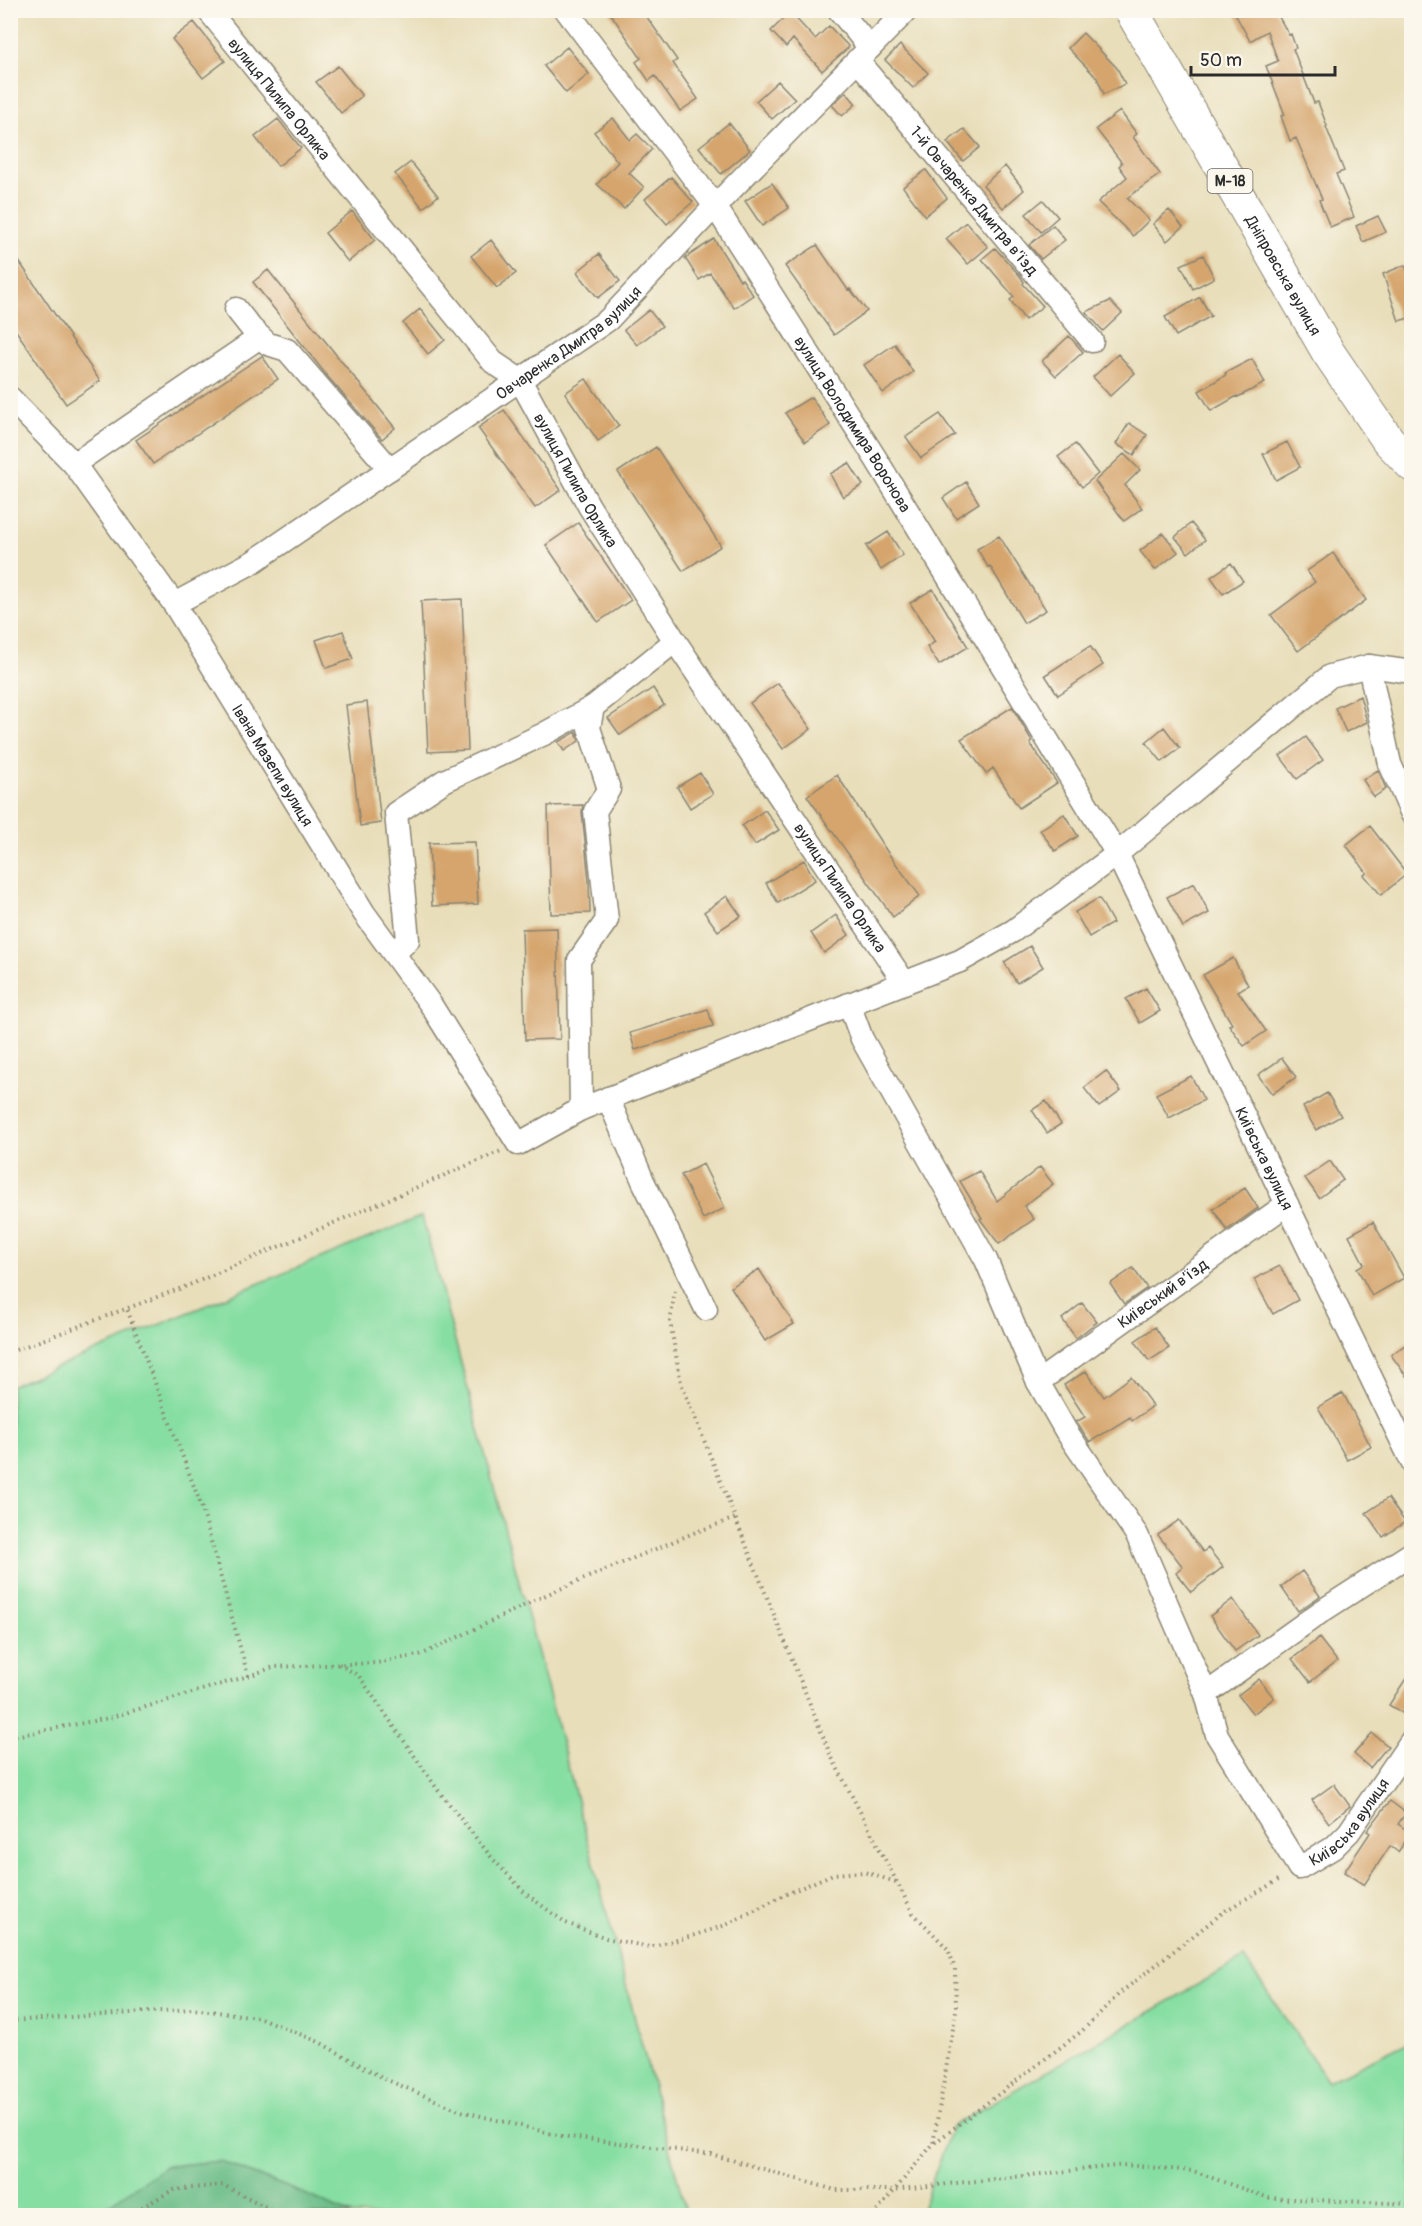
<svg xmlns="http://www.w3.org/2000/svg" width="1422" height="2226" font-family="Pangolin,sans-serif">
<style>
.green{fill:#86dea2;stroke:#588466;stroke-width:1.5}
.forest{fill:#6cbd88;stroke:#4c745a;stroke-width:1.5}
.building{fill:#d5a56d}
.lines{fill:none;stroke-linecap:round;stroke-linejoin:round}
.minor-casing{stroke:#8a8472;stroke-width:25}
.highway-casing{stroke:#8a8472;stroke-width:35}
.path{stroke:#8a8472;stroke-width:4;stroke-dasharray:1.5 4.5;stroke-linecap:butt}
.minor{stroke:#fff;stroke-width:22}
.highway{stroke:#fff;stroke-width:33}
.labels{text-anchor:middle;stroke-width:4.5;stroke-linejoin:round;paint-order:stroke}
.shield{fill:#fbf7ec;stroke:#696865;stroke-width:1.5}
.shield-label{font-size:15px;font-weight:bold;fill:#2b2b2b}
.street-label{font-size:16px;fill:#2b2b2b;stroke:#fbf7ec}
</style>
<rect width="100%" height="100%" fill="#fbf7ec"/>
<filter id="ink" filterUnits="userSpaceOnUse"><feTurbulence type="fractalNoise" baseFrequency=".0167" numOctaves="2"/><feDisplacementMap in="SourceGraphic" scale="12" xChannelSelector="R" yChannelSelector="G"/><feConvolveMatrix kernelMatrix="1 2 1 2 8 2 1 2 1" color-interpolation-filters="sRGB"/></filter>
<filter id="wash" filterUnits="userSpaceOnUse"><feTurbulence type="fractalNoise" baseFrequency=".008" numOctaves="4" result="noise"/><feDisplacementMap in="SourceGraphic" scale="24" xChannelSelector="R" yChannelSelector="G"/><feGaussianBlur stdDeviation="1.35" result="paint"/><feColorMatrix in="noise" values="0 0 0 0 0 0 0 0 0 0 0 0 0 0 0 0 0 1.4 0 .05"/><feComposite in="paint" operator="in"/></filter>
<g filter="url(#wash)">
<rect width="100%" height="100%" fill="#e8deba"/>
<!-- green -->
<path class="green" d="M 422,1216 L 687,2215 L 11,2216 L 11,1386 Z
M 1244,1958 L 1328,2081 L 1411,2041 L 1411,2215 L 920,2215 L 952,2126 Z"/>
<!-- forest -->
<path class="forest" d="M 220,2161 L 310,2196 L 352,2215 L 93,2215 L 166,2166 Z"/>
<g id="blocks">
<!-- building -->
<path class="building" d="M 608,10 L 642,10 L 677,60 L 673,63 L 698,99 L 680,111 L 655,76 L 649,81 L 636,62 L 641,58 Z
M 1233,10 L 1275,10 L 1289,35 L 1291,34 L 1296,48 L 1293,49 L 1314,103 L 1318,102 L 1327,126 L 1326,127 L 1344,171 L 1336,174 L 1354,217 L 1330,227 L 1319,200 L 1322,199 L 1296,138 L 1290,141 L 1281,116 L 1285,115 L 1266,66 L 1278,61 L 1267,31 L 1250,41 Z
M 790,12 L 815,39 L 829,26 L 849,47 L 822,71 L 793,39 L 786,47 L 771,31 Z
M 194,22 L 225,61 L 203,78 L 172,39 Z
M 1083,33 L 1117,68 L 1125,84 L 1104,94 L 1097,78 L 1068,48 Z
M 900,45 L 928,73 L 913,88 L 885,60 Z
M 567,47 L 589,74 L 566,93 L 544,66 Z
M 338,66 L 362,96 L 341,113 L 316,82 Z
M 778,81 L 795,99 L 772,119 L 756,101 Z
M 846,92 L 856,104 L 842,116 L 832,105 Z
M 1120,111 L 1137,134 L 1133,137 L 1160,174 L 1127,198 L 1149,220 L 1133,236 L 1098,202 L 1127,177 L 1119,166 L 1122,163 L 1096,129 Z
M 613,118 L 630,140 L 637,134 L 652,149 L 629,173 L 644,187 L 624,209 L 597,184 L 618,162 L 594,132 Z
M 278,119 L 301,148 L 278,166 L 255,137 Z
M 729,123 L 750,150 L 721,174 L 699,147 Z
M 964,129 L 980,147 L 963,161 L 947,142 Z
M 411,162 L 438,196 L 423,208 L 395,174 Z
M 1005,166 L 1024,190 L 1003,208 L 983,185 Z
M 926,170 L 947,198 L 925,216 L 903,187 Z
M 671,177 L 693,202 L 667,224 L 645,199 Z
M 772,183 L 789,208 L 762,226 L 745,201 Z
M 1043,200 L 1058,217 L 1041,232 L 1026,214 Z
M 1169,210 L 1183,227 L 1167,241 L 1153,224 Z
M 352,211 L 375,240 L 348,262 L 325,233 Z
M 1378,216 L 1386,232 L 1363,242 L 1356,226 Z
M 966,222 L 988,247 L 968,264 L 946,239 Z
M 1053,225 L 1065,240 L 1041,259 L 1029,245 Z
M 714,239 L 740,280 L 742,279 L 753,295 L 734,308 L 710,273 L 699,280 L 685,258 Z
M 491,240 L 516,273 L 497,288 L 471,256 Z
M 817,245 L 848,290 L 850,289 L 867,311 L 834,335 L 785,266 Z
M 10,248 L 100,381 L 66,404 L 10,322 Z
M 995,248 L 1020,276 L 1024,282 L 1023,284 L 1043,306 L 1025,320 L 1010,300 L 1014,297 L 982,259 Z
M 599,254 L 620,281 L 598,298 L 577,272 Z
M 1203,255 L 1214,278 L 1193,289 L 1181,265 Z
M 1405,265 L 1412,283 L 1412,317 L 1399,321 L 1383,274 Z
M 268,270 L 395,428 L 382,439 L 328,377 L 253,282 Z
M 1200,297 L 1211,316 L 1176,336 L 1165,317 Z
M 1110,301 L 1122,313 L 1103,331 L 1086,312 Z
M 420,309 L 445,340 L 428,354 L 403,323 Z
M 649,310 L 662,326 L 637,345 L 624,330 Z
M 1069,336 L 1083,352 L 1056,376 L 1042,361 Z
M 895,344 L 913,372 L 883,393 L 864,365 Z
M 1118,354 L 1135,373 L 1110,396 L 1093,377 Z
M 262,356 L 278,379 L 153,464 L 136,440 Z
M 1252,359 L 1265,383 L 1238,397 L 1237,396 L 1211,411 L 1199,391 L 1226,375 L 1225,373 Z
M 586,379 L 619,426 L 598,441 L 565,393 Z
M 811,397 L 830,425 L 805,442 L 785,413 Z
M 504,410 L 561,490 L 535,508 L 478,428 Z
M 940,414 L 955,435 L 921,458 L 906,437 Z
M 1129,423 L 1147,435 L 1134,455 L 1116,444 Z
M 1287,442 L 1300,467 L 1276,480 L 1263,454 Z
M 1075,444 L 1098,474 L 1082,487 L 1058,457 Z
M 656,447 L 721,546 L 683,571 L 618,472 Z
M 1124,454 L 1140,470 L 1125,485 L 1142,508 L 1124,521 L 1095,481 Z
M 849,463 L 863,485 L 843,497 L 830,474 Z
M 966,482 L 979,503 L 956,518 L 943,498 Z
M 578,523 L 631,600 L 598,622 L 546,545 Z
M 1191,523 L 1205,540 L 1188,553 L 1175,537 Z
M 888,532 L 903,555 L 881,570 L 866,546 Z
M 1163,533 L 1178,552 L 1155,570 L 1140,551 Z
M 999,536 L 1046,610 L 1024,623 L 990,566 L 988,567 L 977,549 Z
M 1333,553 L 1366,600 L 1298,651 L 1271,615 L 1315,582 L 1307,571 Z
M 1231,563 L 1243,581 L 1223,594 L 1211,577 Z
M 933,589 L 968,647 L 939,665 L 927,647 L 935,642 L 910,603 Z
M 462,599 L 468,750 L 428,752 L 421,601 Z
M 343,631 L 353,659 L 326,668 L 316,640 Z
M 1090,646 L 1103,665 L 1058,695 L 1045,675 Z
M 778,683 L 811,729 L 783,749 L 750,703 Z
M 653,688 L 664,705 L 620,735 L 608,718 Z
M 1360,696 L 1367,722 L 1346,732 L 1335,708 Z
M 367,702 L 381,823 L 360,826 L 346,705 Z
M 1012,707 L 1032,741 L 1030,743 L 1057,783 L 1019,808 L 993,768 L 986,774 L 961,739 Z
M 1164,727 L 1180,748 L 1162,762 L 1146,742 Z
M 576,732 L 579,741 L 564,751 L 558,742 Z
M 1306,737 L 1323,760 L 1297,779 L 1280,756 Z
M 1378,770 L 1386,789 L 1374,797 L 1363,780 Z
M 700,773 L 713,794 L 690,808 L 677,787 Z
M 837,775 L 888,853 L 920,896 L 893,917 L 807,796 Z
M 583,805 L 582,812 L 589,881 L 590,913 L 551,914 L 548,806 Z
M 765,810 L 779,830 L 755,845 L 742,826 Z
M 1064,814 L 1078,836 L 1055,851 L 1040,830 Z
M 1370,826 L 1407,874 L 1381,895 L 1364,875 L 1367,873 L 1346,845 Z
M 475,842 L 478,904 L 432,906 L 429,843 Z
M 804,860 L 815,880 L 778,903 L 766,883 Z
M 1194,883 L 1209,913 L 1183,927 L 1167,897 Z
M 727,896 L 741,916 L 718,931 L 704,912 Z
M 1099,898 L 1113,923 L 1089,937 L 1075,912 Z
M 836,915 L 849,935 L 824,953 L 811,933 Z
M 557,928 L 560,1039 L 525,1040 L 522,929 Z
M 1030,946 L 1043,967 L 1017,983 L 1004,962 Z
M 1233,958 L 1248,985 L 1238,991 L 1266,1031 L 1244,1046 L 1229,1025 L 1232,1024 L 1203,975 Z
M 1146,988 L 1160,1011 L 1140,1023 L 1126,999 Z
M 708,1009 L 713,1026 L 635,1050 L 630,1033 Z
M 1282,1058 L 1296,1077 L 1272,1094 L 1258,1075 Z
M 1106,1071 L 1121,1091 L 1099,1107 L 1084,1088 Z
M 1191,1076 L 1204,1100 L 1169,1118 L 1156,1094 Z
M 1327,1093 L 1341,1116 L 1316,1130 L 1303,1107 Z
M 1046,1101 L 1061,1124 L 1047,1133 L 1032,1110 Z
M 1330,1161 L 1343,1180 L 1319,1198 L 1305,1178 Z
M 703,1164 L 725,1208 L 703,1219 L 681,1175 Z
M 1040,1167 L 1053,1184 L 1024,1206 L 1034,1219 L 999,1244 L 980,1219 L 982,1218 L 960,1181 L 979,1171 L 997,1201 Z
M 1245,1188 L 1258,1208 L 1227,1230 L 1213,1209 Z
M 1373,1222 L 1404,1278 L 1372,1296 L 1357,1268 L 1364,1264 L 1349,1235 Z
M 1280,1266 L 1298,1300 L 1273,1314 L 1254,1279 Z
M 1133,1268 L 1147,1288 L 1124,1304 L 1110,1284 Z
M 759,1269 L 794,1324 L 765,1341 L 731,1287 Z
M 1082,1303 L 1097,1322 L 1076,1338 L 1062,1319 Z
M 1155,1327 L 1169,1348 L 1149,1361 L 1135,1341 Z
M 1412,1340 L 1412,1384 L 1391,1355 Z
M 1086,1371 L 1104,1397 L 1131,1377 L 1153,1406 L 1132,1421 L 1130,1417 L 1090,1442 L 1076,1422 L 1085,1417 L 1064,1385 Z
M 1343,1393 L 1371,1447 L 1347,1460 L 1318,1407 Z
M 1388,1498 L 1405,1522 L 1383,1537 L 1366,1513 Z
M 1179,1520 L 1203,1552 L 1208,1548 L 1223,1567 L 1191,1592 L 1176,1573 L 1183,1567 L 1158,1535 Z
M 1302,1571 L 1320,1596 L 1298,1611 L 1281,1587 Z
M 1233,1599 L 1258,1635 L 1235,1651 L 1210,1616 Z
M 1319,1638 L 1337,1661 L 1310,1682 L 1292,1659 Z
M 1412,1669 L 1412,1719 L 1389,1705 Z
M 1259,1679 L 1274,1698 L 1253,1714 L 1238,1695 Z
M 1372,1733 L 1388,1746 L 1370,1768 L 1354,1754 Z
M 1334,1784 L 1350,1806 L 1329,1823 L 1312,1800 Z
M 1390,1801 L 1406,1813 L 1398,1824 L 1411,1833 L 1398,1852 L 1390,1846 L 1364,1885 L 1344,1872 L 1370,1833 L 1367,1831 Z"/>
</g>
</g>
<g filter="url(#ink)">
<use href="#blocks" fill-opacity="0" stroke="#8a8472" stroke-width="1.5"/>
<g class="lines">
<defs>
<g id="minor">
<path id="s1" d="M 208,10 L 493,362 L 520,380 L 589,506 L 675,641 L 904,982"/>
<path id="s2" d="M 566,10 L 715,206 L 876,459 L 1117,854 L 1412,1462"/>
<path d="M 839,10 L 870,48"/>
<path id="s3" d="M 857,60 L 1092,341"/>
<path d="M 236,309 L 251,328 L 268,344 L 287,350 L 390,469"/>
<path id="s4" d="M 10,398 L 74,464 L 174,604 L 364,913 L 431,1005 L 518,1144 L 581,1109 L 960,961 L 1013,931 L 1117,854 L 1330,676 L 1369,666 L 1412,672"/>
<path d="M 74,464 L 260,337"/>
<path id="s5" d="M 174,604 L 253,562 L 608,320 L 715,206 L 907,10"/>
<path d="M 1369,666 L 1390,764 L 1412,814"/>
<path d="M 394,954 L 408,940 L 396,813 L 444,781 L 544,734 L 593,707"/>
<path id="s6" d="M 849,1004 L 862,1039 L 986,1260 L 1038,1382 L 1066,1431 L 1137,1535 L 1206,1694 L 1217,1735 L 1299,1868 L 1333,1848 L 1349,1832 L 1412,1740"/>
<path d="M 608,1098 L 643,1181 L 706,1309"/>
<path d="M 581,1109 L 579,960 L 607,920 L 595,811 L 609,789 L 589,728 L 593,707 L 675,641"/>
<path id="s7" d="M 1038,1382 L 1287,1204"/>
<path d="M 1206,1694 L 1322,1611 L 1412,1553"/>
</g>
<g id="highway">
<path id="s8" d="M 1131,10 L 1328,352 L 1388,440 L 1412,465"/>
</g>
</defs>
<!-- minor casing -->
<use href="#minor" class="minor-casing"/>
<!-- highway casing -->
<use href="#highway" class="highway-casing"/>
<!-- path -->
<path class="path" d="M 675,1291 L 670,1322 L 681,1383 L 830,1754 L 913,1913 L 948,1949 L 955,1969 L 956,2011 L 933,2144
M 10,1352 L 187,1286 L 501,1151
M 339,1664 L 359,1676 L 438,1790 L 492,1858 L 526,1894 L 566,1923 L 606,1938 L 649,1947 L 689,1937 L 726,1925 L 784,1895 L 833,1874 L 864,1872 L 896,1882
M 248,1676 L 274,1667 L 377,1663 L 423,1654 L 548,1594 L 696,1532 L 736,1518
M 10,1737 L 109,1718 L 248,1676 L 201,1505 L 127,1309
M 10,2021 L 192,2009 L 258,2017 L 319,2042 L 385,2079 L 461,2111 L 561,2136 L 711,2154 L 835,2190 L 892,2190 L 1125,2165 L 1193,2171 L 1269,2198 L 1412,2204
M 126,2216 L 173,2190 L 223,2185 L 283,2216
M 873,2216 L 933,2144 L 1082,2031 L 1120,1993 L 1225,1911 L 1282,1878"/>
<!-- minor -->
<use href="#minor" class="minor"/>
<!-- highway -->
<use href="#highway" class="highway"/>
</g>
</g>
<g class="labels">
<!-- shield labels -->
<rect class="shield" x="1207.5" y="169" width="45" height="24" rx="4.5"/>
<g class="shield-label">
<text x="1230" y="186">М-18</text>
</g>
<!-- street labels -->
<g class="street-label">
<text dy="6" stroke="none"><textPath href="#s1" startOffset="114">вулиця Пилипа Орлика</textPath></text>
<text dy="6" stroke="none"><textPath href="#s3" startOffset="183">1-й Овчаренка Дмитра в’їзд</textPath></text>
<text dy="6" stroke="none"><textPath href="#s8" startOffset="306">Дніпровська вулиця</textPath></text>
<text dy="6" stroke="none"><textPath href="#s5" startOffset="474">Овчаренка Дмитра вулиця</textPath></text>
<text dy="6" stroke="none"><textPath href="#s2" startOffset="504">вулиця Володимира Воронова</textPath></text>
<text dy="6" stroke="none"><textPath href="#s1" startOffset="600">вулиця Пилипа Орлика</textPath></text>
<text dy="6" stroke="none"><textPath href="#s4" startOffset="453">Івана Мазепи вулиця</textPath></text>
<text dy="6" stroke="none"><textPath href="#s1" startOffset="1086">вулиця Пилипа Орлика</textPath></text>
<text dy="6" stroke="none"><textPath href="#s2" startOffset="1347">Київська вулиця</textPath></text>
<text dy="6" stroke="none"><textPath href="#s7" startOffset="153">Київський в’їзд</textPath></text>
<text dy="6" stroke="none"><textPath href="#s6" startOffset="1047">Київська вулиця</textPath></text>
</g>
</g>
<!-- margin -->
<rect width="1422" height="2226" fill="none" stroke="#fbf7ec" stroke-width="36"/>
<!-- scale -->
<path d="M1191 66v9h144v-9" fill="none" stroke="#2b2b2b" stroke-width="3"/>
<text x="1200" y="66" font-size="18" fill="#2b2b2b" stroke="#fbf7ec" stroke-width="4.5" paint-order="stroke">50 m</text>
</svg>
